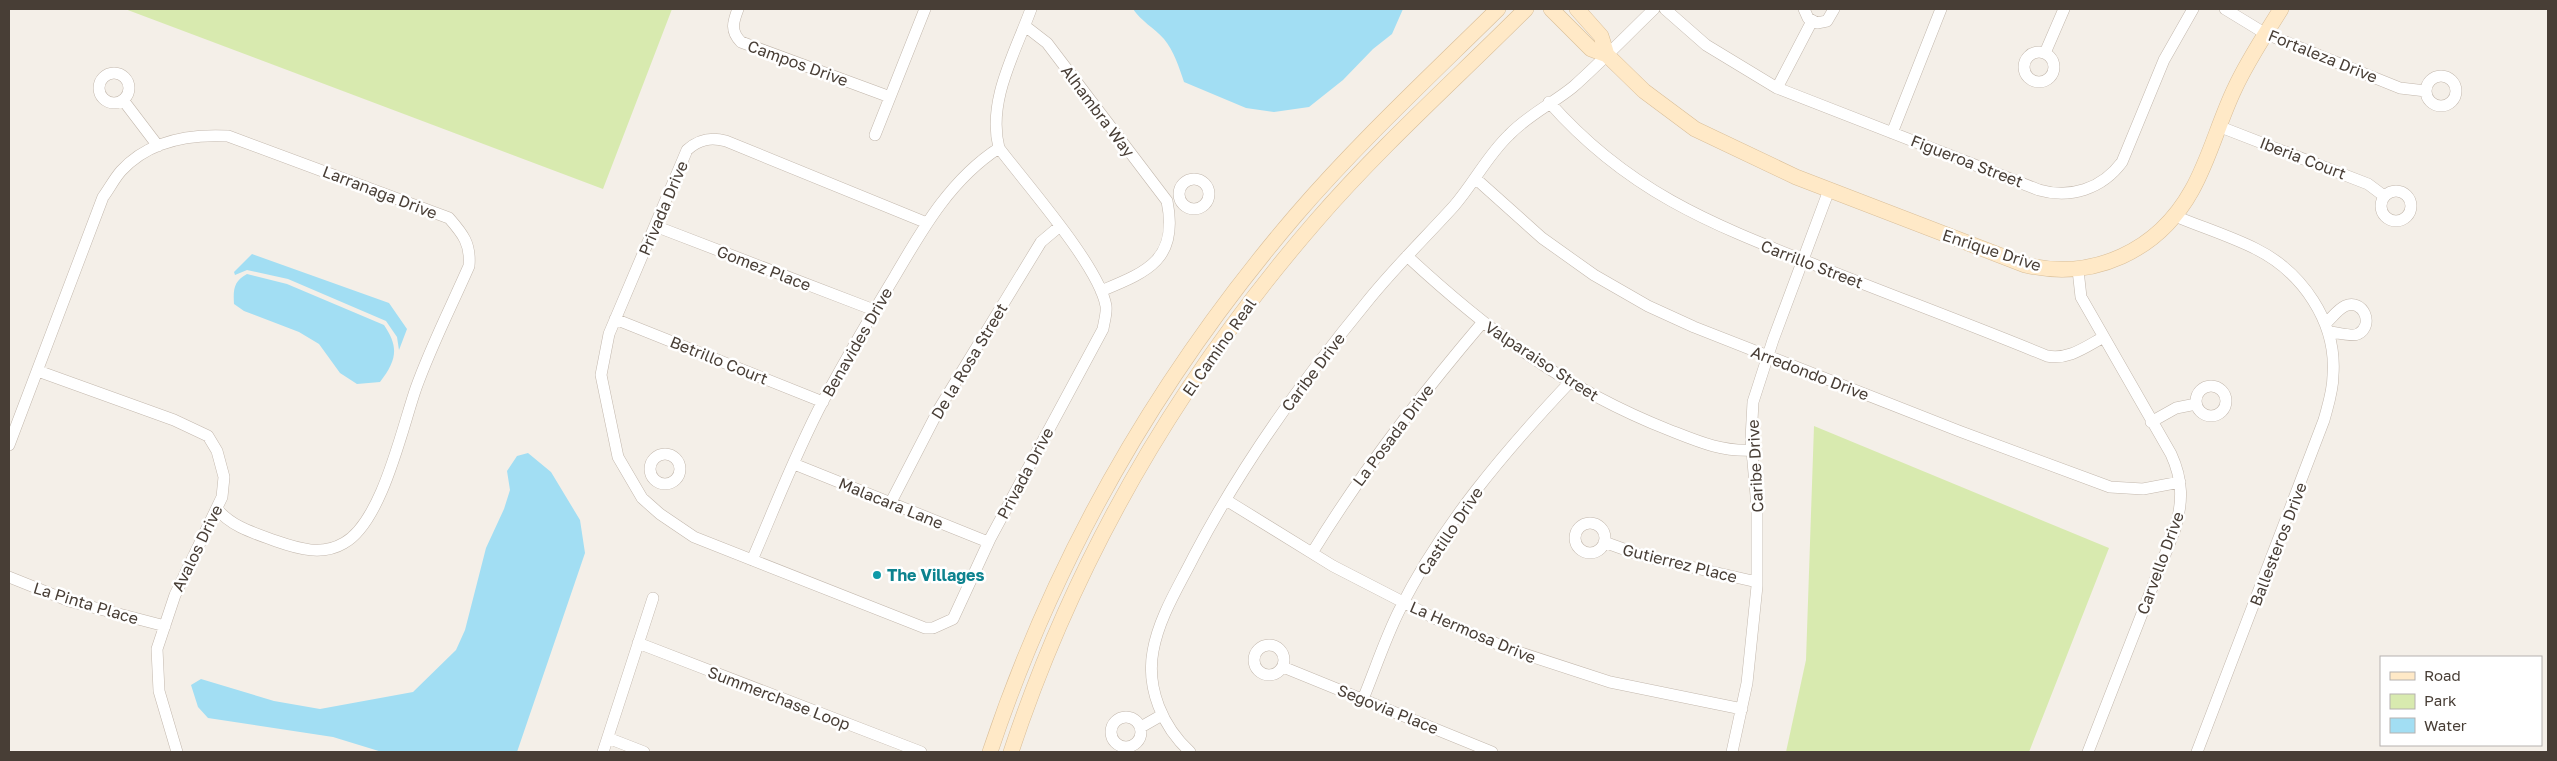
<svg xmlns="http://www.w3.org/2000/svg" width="2557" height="761" font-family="'Golos Text',sans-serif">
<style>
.green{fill:#d8eaaf}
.water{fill:#a2def3}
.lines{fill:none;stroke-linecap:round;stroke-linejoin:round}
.street-casing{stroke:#c3b8ad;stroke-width:12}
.secondary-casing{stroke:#d9be98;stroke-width:16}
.street{stroke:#fff;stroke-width:11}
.secondary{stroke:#ffe9c7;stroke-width:15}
.culture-dot{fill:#0f9aa8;stroke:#fff;stroke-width:2}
.labels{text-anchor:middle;stroke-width:5;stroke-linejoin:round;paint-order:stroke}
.street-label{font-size:16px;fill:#483e36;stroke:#fff}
.culture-label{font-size:16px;font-weight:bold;fill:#0d838f;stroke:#fff;text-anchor:start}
</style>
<rect width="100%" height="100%" fill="#f4efe8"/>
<!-- green -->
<path class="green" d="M 125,9 L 672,9 L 603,189 Z
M 1814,426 L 2109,548 L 2029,752 L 1786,752 L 1806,660 Z"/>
<!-- water -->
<path class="water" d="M 1133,9 L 1403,9 L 1392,34 L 1373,49 L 1343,80 L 1309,107 L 1274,112 L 1246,108 L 1184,82 C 1179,67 1174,51 1164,39 C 1154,28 1141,21 1133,9 Z
M 252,254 L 389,303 L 407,329 L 399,350 L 397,337 L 386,321 L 288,279 L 247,270 L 235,275 L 234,272 Z
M 247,274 L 287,284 L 384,325 C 399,347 397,360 380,382 L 357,384 L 340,373 L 319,344 L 299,332 L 244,311 L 234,304 C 233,289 234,281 247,274 Z
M 528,453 L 551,472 L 580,520 L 585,553 L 517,752 L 382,752 L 333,737 L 208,718 L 198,707 L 191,685 L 201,679 L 274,701 L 320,709 L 413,692 L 456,650 L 465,630 L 486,548 L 504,509 L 510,490 L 507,471 L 517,456 Z"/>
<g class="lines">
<defs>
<path id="street" d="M 738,9 C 733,22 730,31 741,42 L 890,97
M 1665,9 L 1706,45 L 1777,88 L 2039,190 C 2070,199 2102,189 2122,162 L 2164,60 L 2193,9
M 1804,9 L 1808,18 L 1817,23 L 1827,21 L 1834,9
M 2225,9 L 2266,34 L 2400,88 L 2426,91
M 1025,26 L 1047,43 L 1167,201 C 1179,260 1147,272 1101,291
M2024 67a15 15 0 1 1 30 0a15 15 0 1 1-30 0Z
M 2045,53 L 2064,9
M99 88a15 15 0 1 1 30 0a15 15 0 1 1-30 0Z
M2426 91a15 15 0 1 1 30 0a15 15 0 1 1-30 0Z
M 1777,88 L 1812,21
M 123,100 L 158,146
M 1549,102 C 1631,195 1717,226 1828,270 C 1901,299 1974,326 2047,356 C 2068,360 2084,348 2102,338
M 2218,126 L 2368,184 L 2384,196
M 1892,133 L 1941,9
M 875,135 L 925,9
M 1475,178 L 1542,238 L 1594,275 L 1648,306 L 1694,327 L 1959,431 L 2110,487 L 2143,489 L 2180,482
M1179 194a15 15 0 1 1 30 0a15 15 0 1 1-30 0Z
M2381 206a15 15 0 1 1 30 0a15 15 0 1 1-30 0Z
M 2175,216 C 2201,227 2230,236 2256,249 C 2302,272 2337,322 2333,375 C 2333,391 2328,405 2324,420 L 2197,752
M 927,223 L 726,141 C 711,137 699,139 687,150 L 609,334 L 601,375 L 618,457 L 642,498 L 660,514 L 694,537 L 925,628 L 933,628 L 953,619 L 990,539 L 1103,329 C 1104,322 1107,313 1106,306 C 1099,266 1026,184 999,148 C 987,101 1015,53 1031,9
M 655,226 L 874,310
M 1407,256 C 1488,331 1565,389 1669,430 C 1697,441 1721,452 1753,450
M 2078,270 L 2081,297 L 2171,454 C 2183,480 2183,502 2175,529 L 2088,752
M 615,319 L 823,402
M 2325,324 C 2331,319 2338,309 2345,306 C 2363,298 2375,325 2358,334 C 2352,337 2336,332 2328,332
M 38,371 L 174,420 L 208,436 L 217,451 L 224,477 L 222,497 L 175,595 L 157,649 L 159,691 L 177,752
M2196 401a15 15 0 1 1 30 0a15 15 0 1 1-30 0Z
M 2151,422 L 2176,408 L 2196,404
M 9,445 L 103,197 C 109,189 114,179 121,171 C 148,141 190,134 228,136 L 449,218 C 463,234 471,244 469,266 C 451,307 431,346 416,388 C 402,428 382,522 344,543 C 322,556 299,549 276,541 C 254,533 232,527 217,509
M650 469a15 15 0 1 1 30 0a15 15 0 1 1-30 0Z
M 794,464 L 988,542
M 1226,500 L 1333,566 L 1436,619 L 1512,650 L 1610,682 L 1742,709
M 890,504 L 939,409 L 1041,242 L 1060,226
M1575 538a15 15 0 1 1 30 0a15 15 0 1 1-30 0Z
M 1604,542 L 1643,556 L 1757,582
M 1312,553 C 1362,471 1420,396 1482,323
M 752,560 C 775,507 796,452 823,401 C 846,359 870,317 895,276 C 923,228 951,179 999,148
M 9,577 L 69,601 L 165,626
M 638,643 L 921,752
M1254 660a15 15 0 1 1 30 0a15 15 0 1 1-30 0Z
M 1283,667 L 1492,752
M 1363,699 C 1375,670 1385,639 1399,611 C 1441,526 1505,451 1570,382
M1111 732a15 15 0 1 1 30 0a15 15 0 1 1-30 0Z
M 1141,727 L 1162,715
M 608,738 L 644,752
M 603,752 L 653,598
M 1190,752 C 1163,727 1146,689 1153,651 C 1159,617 1179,586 1194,556 C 1241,466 1301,382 1366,303 C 1393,269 1425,238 1454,206 C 1474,183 1487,156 1509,135 C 1528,115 1552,104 1573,87 C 1601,62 1627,35 1654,9
M 1732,752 L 1747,683 L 1757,586 L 1757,507 L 1751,439 L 1753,402 L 1773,340 L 1829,190"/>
<path id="secondary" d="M 1551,9 L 1591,49 L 1607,55 L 1644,91 L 1695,129 L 1796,177 L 2025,265 C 2094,281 2158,251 2192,190 C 2210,158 2219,121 2235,88 C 2248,60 2265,35 2281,9
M 1577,9 L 1601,36 L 1607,55
M 990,752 C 1056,554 1161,373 1296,215 C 1359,142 1430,76 1498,9
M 1011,752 C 1076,556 1181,377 1316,221 C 1381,146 1456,79 1526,9"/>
</defs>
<!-- street casing -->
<use href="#street" class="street-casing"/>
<!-- secondary casing -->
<use href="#secondary" class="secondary-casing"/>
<!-- street -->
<use href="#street" class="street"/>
<!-- secondary -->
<use href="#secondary" class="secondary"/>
</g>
<!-- markers -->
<circle class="culture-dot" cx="877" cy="575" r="5"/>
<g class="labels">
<!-- street labels -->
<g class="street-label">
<text transform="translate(2323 56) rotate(22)" y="6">Fortaleza Drive</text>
<text transform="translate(798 63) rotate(20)" y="6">Campos Drive</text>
<text transform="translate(1098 111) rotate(53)" y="6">Alhambra Way</text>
<text transform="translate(2303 158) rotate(21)" y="6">Iberia Court</text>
<text transform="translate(1967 161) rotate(21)" y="6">Figueroa Street</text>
<text transform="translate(380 192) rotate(21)" y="6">Larranaga Drive</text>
<text transform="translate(663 208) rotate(-67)" y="6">Privada Drive</text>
<text transform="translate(1992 250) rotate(18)" y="6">Enrique Drive</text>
<text transform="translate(1812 264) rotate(21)" y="6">Carrillo Street</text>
<text transform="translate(764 268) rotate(21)" y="6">Gomez Place</text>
<text transform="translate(857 342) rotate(-60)" y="6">Benavides Drive</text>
<text transform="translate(1219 347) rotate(-55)" y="6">El Camino Real</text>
<text transform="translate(719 360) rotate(22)" y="6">Betrillo Court</text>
<text transform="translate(969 361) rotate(-59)" y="6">De la Rosa Street</text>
<text transform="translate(1542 361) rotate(33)" y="6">Valparaiso Street</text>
<text transform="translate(1313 372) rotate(-53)" y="6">Caribe Drive</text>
<text transform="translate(1810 373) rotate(21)" y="6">Arredondo Drive</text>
<text transform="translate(1393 435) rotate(-53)" y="6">La Posada Drive</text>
<text transform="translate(1755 466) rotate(-93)" y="6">Caribe Drive</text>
<text transform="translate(1025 473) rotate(-62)" y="6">Privada Drive</text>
<text transform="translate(891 503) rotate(22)" y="6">Malacara Lane</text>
<text transform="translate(1450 531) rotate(-56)" y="6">Castillo Drive</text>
<text transform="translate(2278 544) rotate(-69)" y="6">Ballesteros Drive</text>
<text transform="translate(197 548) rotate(-64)" y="6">Avalos Drive</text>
<text transform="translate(1680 563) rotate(14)" y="6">Gutierrez Place</text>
<text transform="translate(2160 563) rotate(-70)" y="6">Carvello Drive</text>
<text transform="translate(86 603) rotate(17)" y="6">La Pinta Place</text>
<text transform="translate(1473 632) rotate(23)" y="6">La Hermosa Drive</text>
<text transform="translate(779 698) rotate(21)" y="6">Summerchase Loop</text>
<text transform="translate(1388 709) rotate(22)" y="6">Segovia Place</text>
</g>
<!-- culture labels -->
<g class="culture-label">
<text x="887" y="581">The Villages</text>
</g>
</g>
<!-- border -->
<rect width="2557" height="761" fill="none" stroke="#483e36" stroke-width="20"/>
<!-- legend -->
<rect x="2380" y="656" width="162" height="90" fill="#ffffff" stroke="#b6b2af"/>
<rect x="2390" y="672" width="25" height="8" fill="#ffe9c7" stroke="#b6b2af"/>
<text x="2424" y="681" font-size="15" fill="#483e36">Road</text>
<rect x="2390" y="694" width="25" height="15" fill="#d8eaaf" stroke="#b6b2af"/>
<text x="2424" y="706" font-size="15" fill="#483e36">Park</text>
<rect x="2390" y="718" width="25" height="15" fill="#a2def3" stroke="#b6b2af"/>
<text x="2424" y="731" font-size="15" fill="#483e36">Water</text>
</svg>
